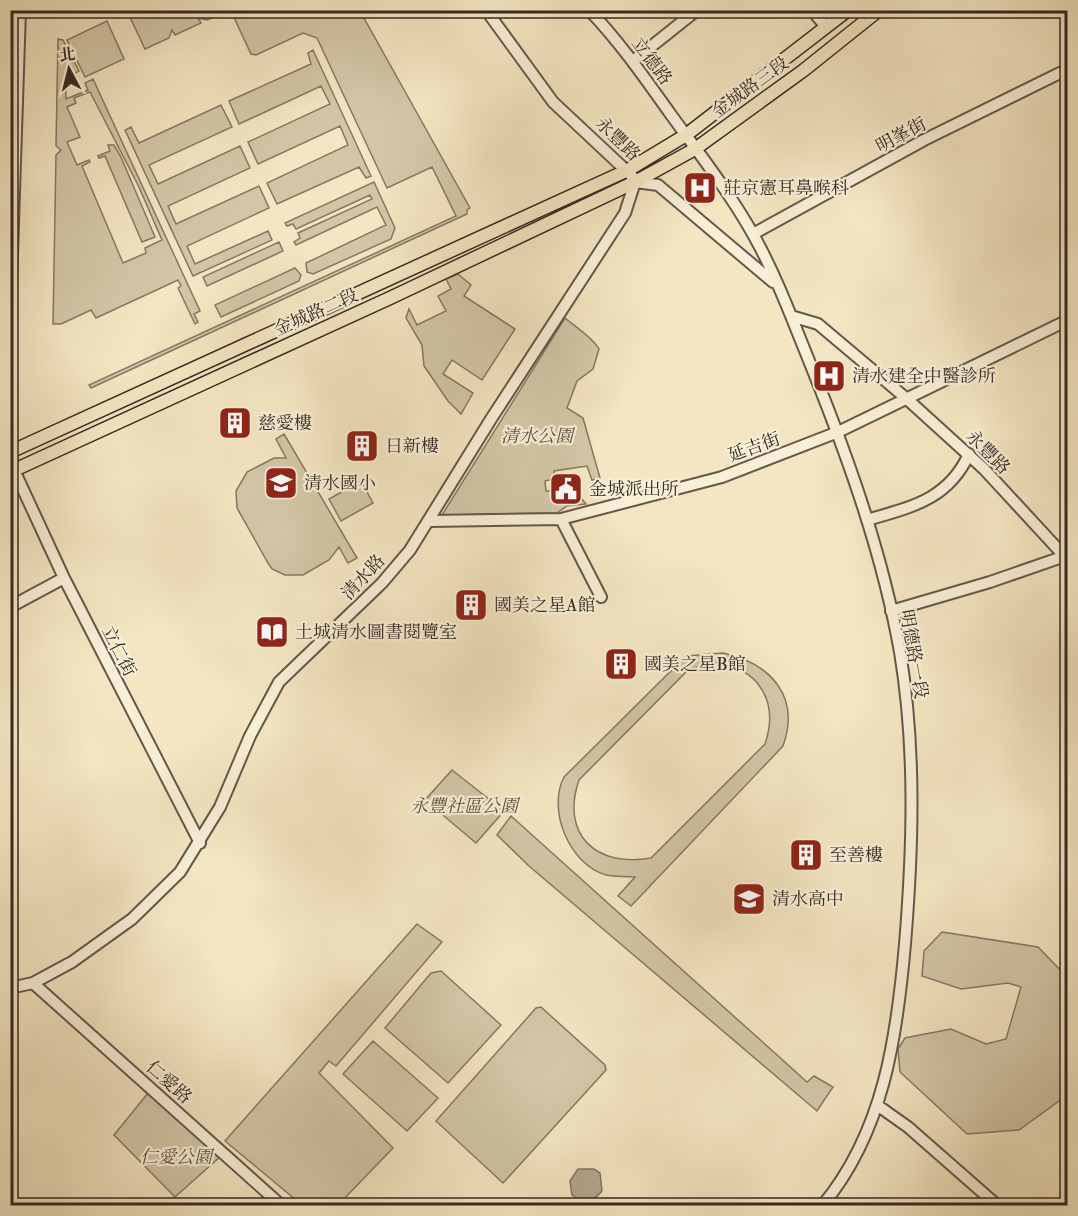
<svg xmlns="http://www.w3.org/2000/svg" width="1078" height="1216" font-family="'IM FELL Double Pica','Noto Serif TC',serif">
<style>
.green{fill:#d3c6a7;stroke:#847864;stroke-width:1.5;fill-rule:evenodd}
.water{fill:#b3a68c;stroke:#807462;stroke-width:1.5}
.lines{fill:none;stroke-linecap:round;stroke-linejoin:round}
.minor-casing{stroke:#64584a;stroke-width:14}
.major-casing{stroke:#342922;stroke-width:15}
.minor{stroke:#f8efd7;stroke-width:10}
.major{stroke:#f4e6c2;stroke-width:12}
.labels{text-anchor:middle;stroke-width:4.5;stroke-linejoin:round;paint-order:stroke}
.street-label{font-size:18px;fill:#342922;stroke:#f8efd7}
.poi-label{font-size:18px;fill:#342922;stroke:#f8efd7;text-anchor:start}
.park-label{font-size:18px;font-style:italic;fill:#5c5043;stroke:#f8efd7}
</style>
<rect width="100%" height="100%" fill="#f4e6c2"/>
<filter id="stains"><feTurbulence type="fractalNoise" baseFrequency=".00333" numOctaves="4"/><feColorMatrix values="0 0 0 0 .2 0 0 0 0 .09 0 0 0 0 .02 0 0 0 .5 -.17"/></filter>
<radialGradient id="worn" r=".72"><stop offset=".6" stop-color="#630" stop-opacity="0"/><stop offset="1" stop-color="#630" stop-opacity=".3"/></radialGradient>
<!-- green -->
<path class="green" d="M 127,11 L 229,11 L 207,20 L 198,18 L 201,23 L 175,35 L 172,30 L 169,38 L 145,49 Z
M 231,11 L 360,11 L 470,208 L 467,210 L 467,214 L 91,388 L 89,385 L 456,216 L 432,167 L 387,188 L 317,38 L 303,33 L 256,55 L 251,54 Z
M 107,21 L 124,59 L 85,77 L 67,40 Z
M 58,39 L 63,40 L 79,71 L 66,78 L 66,99 L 88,90 L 85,83 L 93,79 L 200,311 L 194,314 L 198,322 L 195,324 L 178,288 L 181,286 L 178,280 L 96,318 L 91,310 L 61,324 L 53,324 L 56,155 L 61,150 L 56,146 ZM 90,92 L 138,185 L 162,240 L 145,248 L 146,253 L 123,263 L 82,166 L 90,162 L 89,160 L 77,165 L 67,142 L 80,137 L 67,107 L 76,103 L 74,98 Z
M 313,50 L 371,176 L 366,178 L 359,167 L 277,204 L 267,183 L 348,145 L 340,126 L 258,164 L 248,142 L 330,104 L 321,86 L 239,124 L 229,101 L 311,64 L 308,53 Z
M 221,105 L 232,127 L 149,165 L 158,184 L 240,146 L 250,168 L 168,206 L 176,224 L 259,186 L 269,208 L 187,246 L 195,264 L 268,231 L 272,240 L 193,276 L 125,130 L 131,127 L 139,143 Z
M 108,145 L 114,145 L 121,157 L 155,237 L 142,242 L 105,156 L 99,158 L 98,156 L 110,151 Z
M 374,182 L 395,228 L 391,239 L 313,274 L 307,272 L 306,263 L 386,225 L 377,207 L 296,245 L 294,242 L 300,238 L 298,233 L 372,199 L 370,195 L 296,229 L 293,224 L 287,226 L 285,223 Z
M 279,242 L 283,251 L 207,286 L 203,277 Z
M 295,268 L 301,275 L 299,281 L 221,317 L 215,305 Z
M 458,274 L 471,285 L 464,296 L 515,329 L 482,380 L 452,360 L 443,374 L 473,393 L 461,414 L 448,401 L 424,366 L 422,345 L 406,318 L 409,309 L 417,325 L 446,311 L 438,296 L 451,289 L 446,279 Z
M 565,318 C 576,327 594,339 599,349 L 593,369 L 577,381 L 567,408 L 583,418 L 600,478 L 592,480 L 587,466 L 554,471 L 554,479 L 545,481 L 546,491 L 555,491 L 557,499 L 581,498 L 586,504 L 567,506 L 557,513 L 442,515 Z
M 284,434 L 357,558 L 348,563 L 339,547 L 329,560 L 303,575 L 285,575 L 272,569 L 268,563 L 237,508 L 236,491 L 247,472 L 274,458 L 286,458 L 276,439 Z
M 361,481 L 373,503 L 341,521 L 329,499 Z
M 723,653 C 770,663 801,696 783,746 L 631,906 L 618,896 L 635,877 C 626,876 615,877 606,875 C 569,864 547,810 564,777 L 686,656 ZM 717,663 C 760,669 779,703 765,744 L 651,858 C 597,868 560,835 579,780 L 689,669 Z
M 452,770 L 504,811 L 476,843 L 425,800 Z
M 511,816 L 807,1082 L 814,1076 L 833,1087 L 817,1111 L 529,866 L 497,835 Z
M 417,924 L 442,942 L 336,1066 L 329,1061 L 319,1073 L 393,1148 L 338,1205 L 302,1205 L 225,1141 Z
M 942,932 L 1038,947 L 1067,977 L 1067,1090 L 1059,1101 L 1019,1130 L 967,1134 L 900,1072 L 898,1049 L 905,1038 L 951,1029 L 986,1044 L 1006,1039 L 1021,987 L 1008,983 L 961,989 L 922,976 L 924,951 Z
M 441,971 L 501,1025 L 448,1083 L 385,1028 L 431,973 Z
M 541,1007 L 605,1065 L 606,1070 L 503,1183 L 436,1121 L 536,1008 Z
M 373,1041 L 438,1098 L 407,1131 L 343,1074 Z
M 148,1093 L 221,1156 L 175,1197 L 114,1135 Z"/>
<!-- water -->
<path class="water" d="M 578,1169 L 594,1169 L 600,1173 L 602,1191 C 593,1202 583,1203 572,1195 L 570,1181 Z"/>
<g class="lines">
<defs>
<path id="minor" d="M 486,10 L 553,102 L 632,176
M 589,10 C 619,41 644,77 669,112 C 698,152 730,193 754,236 C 778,279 795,327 814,373 C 850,463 883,556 900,652 C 916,748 913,847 905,944 C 897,1036 884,1132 822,1206
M 812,10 L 826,27
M 633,61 L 697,10
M 635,182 L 658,185 L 773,282
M 753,234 L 924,140 L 1068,69
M 10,314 L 20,10
M 791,316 L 818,324 L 907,399 L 984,469 L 1068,560
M 10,451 L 14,470 L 64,578 L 200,843
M 561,519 L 601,597
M 867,520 C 911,507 948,500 969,454
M 429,521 L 561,519 L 722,477 L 838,432 L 1068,320
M 10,607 L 64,578
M 891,611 L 990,582 L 1068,555
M 33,983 L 282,1206
M 10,988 L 33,983 L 72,962 L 132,919 L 180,872 L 220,807 L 250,736 L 279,682 L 382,583 L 410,550 L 491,419 L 625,213 L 635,182
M 877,1105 L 908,1127 L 998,1206"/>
<path id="major" d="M 10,452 L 628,170 L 686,135 L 848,10
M 10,472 L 390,298 L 635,182 L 695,149 L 804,70 L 879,10"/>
</defs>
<!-- minor casing -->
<use href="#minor" class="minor-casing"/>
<!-- major casing -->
<use href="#major" class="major-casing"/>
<!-- minor -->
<use href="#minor" class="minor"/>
<!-- major -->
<use href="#major" class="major"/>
</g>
<!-- icons -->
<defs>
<symbol id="hospital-square" viewBox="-11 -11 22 22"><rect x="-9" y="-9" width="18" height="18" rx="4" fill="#8f2418" stroke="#f8efd7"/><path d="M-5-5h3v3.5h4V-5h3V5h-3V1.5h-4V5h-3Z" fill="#fff"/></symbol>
<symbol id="building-square" viewBox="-11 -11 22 22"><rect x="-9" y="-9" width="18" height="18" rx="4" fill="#8f2418" stroke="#f8efd7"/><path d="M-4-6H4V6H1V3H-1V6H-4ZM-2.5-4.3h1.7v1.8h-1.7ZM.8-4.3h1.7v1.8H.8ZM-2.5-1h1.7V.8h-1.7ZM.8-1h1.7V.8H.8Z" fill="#fff"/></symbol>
<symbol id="school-square" viewBox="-11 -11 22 22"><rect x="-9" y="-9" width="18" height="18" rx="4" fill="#8f2418" stroke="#f8efd7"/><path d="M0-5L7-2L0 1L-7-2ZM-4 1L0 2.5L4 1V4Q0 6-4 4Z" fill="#fff"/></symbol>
<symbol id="civic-square" viewBox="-11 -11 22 22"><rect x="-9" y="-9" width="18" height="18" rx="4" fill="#8f2418" stroke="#f8efd7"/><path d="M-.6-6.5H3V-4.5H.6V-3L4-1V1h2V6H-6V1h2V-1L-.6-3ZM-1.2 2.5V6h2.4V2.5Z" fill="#fff"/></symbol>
<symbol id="library-square" viewBox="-11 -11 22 22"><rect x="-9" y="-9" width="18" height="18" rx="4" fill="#8f2418" stroke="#f8efd7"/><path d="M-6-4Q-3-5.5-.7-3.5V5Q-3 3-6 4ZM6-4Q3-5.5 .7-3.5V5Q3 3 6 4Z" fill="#fff"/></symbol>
</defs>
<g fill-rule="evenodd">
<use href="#hospital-square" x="681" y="169" width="38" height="38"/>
<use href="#hospital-square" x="810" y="357" width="38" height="38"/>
<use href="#building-square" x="216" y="404" width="38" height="38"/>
<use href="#building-square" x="343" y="427" width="38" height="38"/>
<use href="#school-square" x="262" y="464" width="38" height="38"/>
<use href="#civic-square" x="547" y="470" width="38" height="38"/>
<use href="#building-square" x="452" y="586" width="38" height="38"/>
<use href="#library-square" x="253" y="613" width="38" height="38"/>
<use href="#building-square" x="602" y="645" width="38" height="38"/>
<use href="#building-square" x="787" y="836" width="38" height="38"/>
<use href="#school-square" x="730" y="880" width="38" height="38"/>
</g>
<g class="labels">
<!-- street labels -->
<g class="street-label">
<text transform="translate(652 61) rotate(53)" y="6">立德路</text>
<text transform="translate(750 87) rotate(-36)" y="6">金城路三段</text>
<text transform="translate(901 135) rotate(-28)" y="6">明峯街</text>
<text transform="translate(618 139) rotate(44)" y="6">永豐路</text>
<text transform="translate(316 312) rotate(-24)" y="6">金城路二段</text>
<text transform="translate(754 447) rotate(-20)" y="6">延吉街</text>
<text transform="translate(988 452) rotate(45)" y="6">永豐路</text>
<text transform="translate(363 577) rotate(-47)" y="6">清水路</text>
<text transform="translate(119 651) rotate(63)" y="6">立仁街</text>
<text transform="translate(914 654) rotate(80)" y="6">明德路一段</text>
<text transform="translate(169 1082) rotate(42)" y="6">仁愛路</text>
</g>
<!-- poi labels -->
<g class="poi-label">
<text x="723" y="194">莊京憲耳鼻喉科</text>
<text x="852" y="382">清水建全中醫診所</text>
<text x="258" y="429">慈愛樓</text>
<text x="385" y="452">日新樓</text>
<text x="304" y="489">清水國小</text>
<text x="589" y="495">金城派出所</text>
<text x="494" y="611">國美之星A館</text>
<text x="295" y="638">土城清水圖書閱覽室</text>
<text x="644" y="670">國美之星B館</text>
<text x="829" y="861">至善樓</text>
<text x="772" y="905">清水高中</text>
</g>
<!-- park labels -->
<g class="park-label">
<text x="537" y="442">清水公園</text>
<text x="464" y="812">永豐社區公園</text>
<text x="176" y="1163">仁愛公園</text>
</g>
</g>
<!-- margin -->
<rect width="1078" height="1216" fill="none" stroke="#f4e6c2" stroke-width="36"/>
<rect x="12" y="12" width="1054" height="1192" fill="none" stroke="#342922" stroke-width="3"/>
<rect x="18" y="18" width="1042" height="1180" fill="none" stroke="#342922" stroke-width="1.5"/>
<!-- north arrow -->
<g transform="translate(69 69) rotate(353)" stroke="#f8efd7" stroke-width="4.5" paint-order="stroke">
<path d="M0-4.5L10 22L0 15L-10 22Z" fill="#342922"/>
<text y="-9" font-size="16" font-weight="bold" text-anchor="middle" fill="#342922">北</text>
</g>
<rect width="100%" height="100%" filter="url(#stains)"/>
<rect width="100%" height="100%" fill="url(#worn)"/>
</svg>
